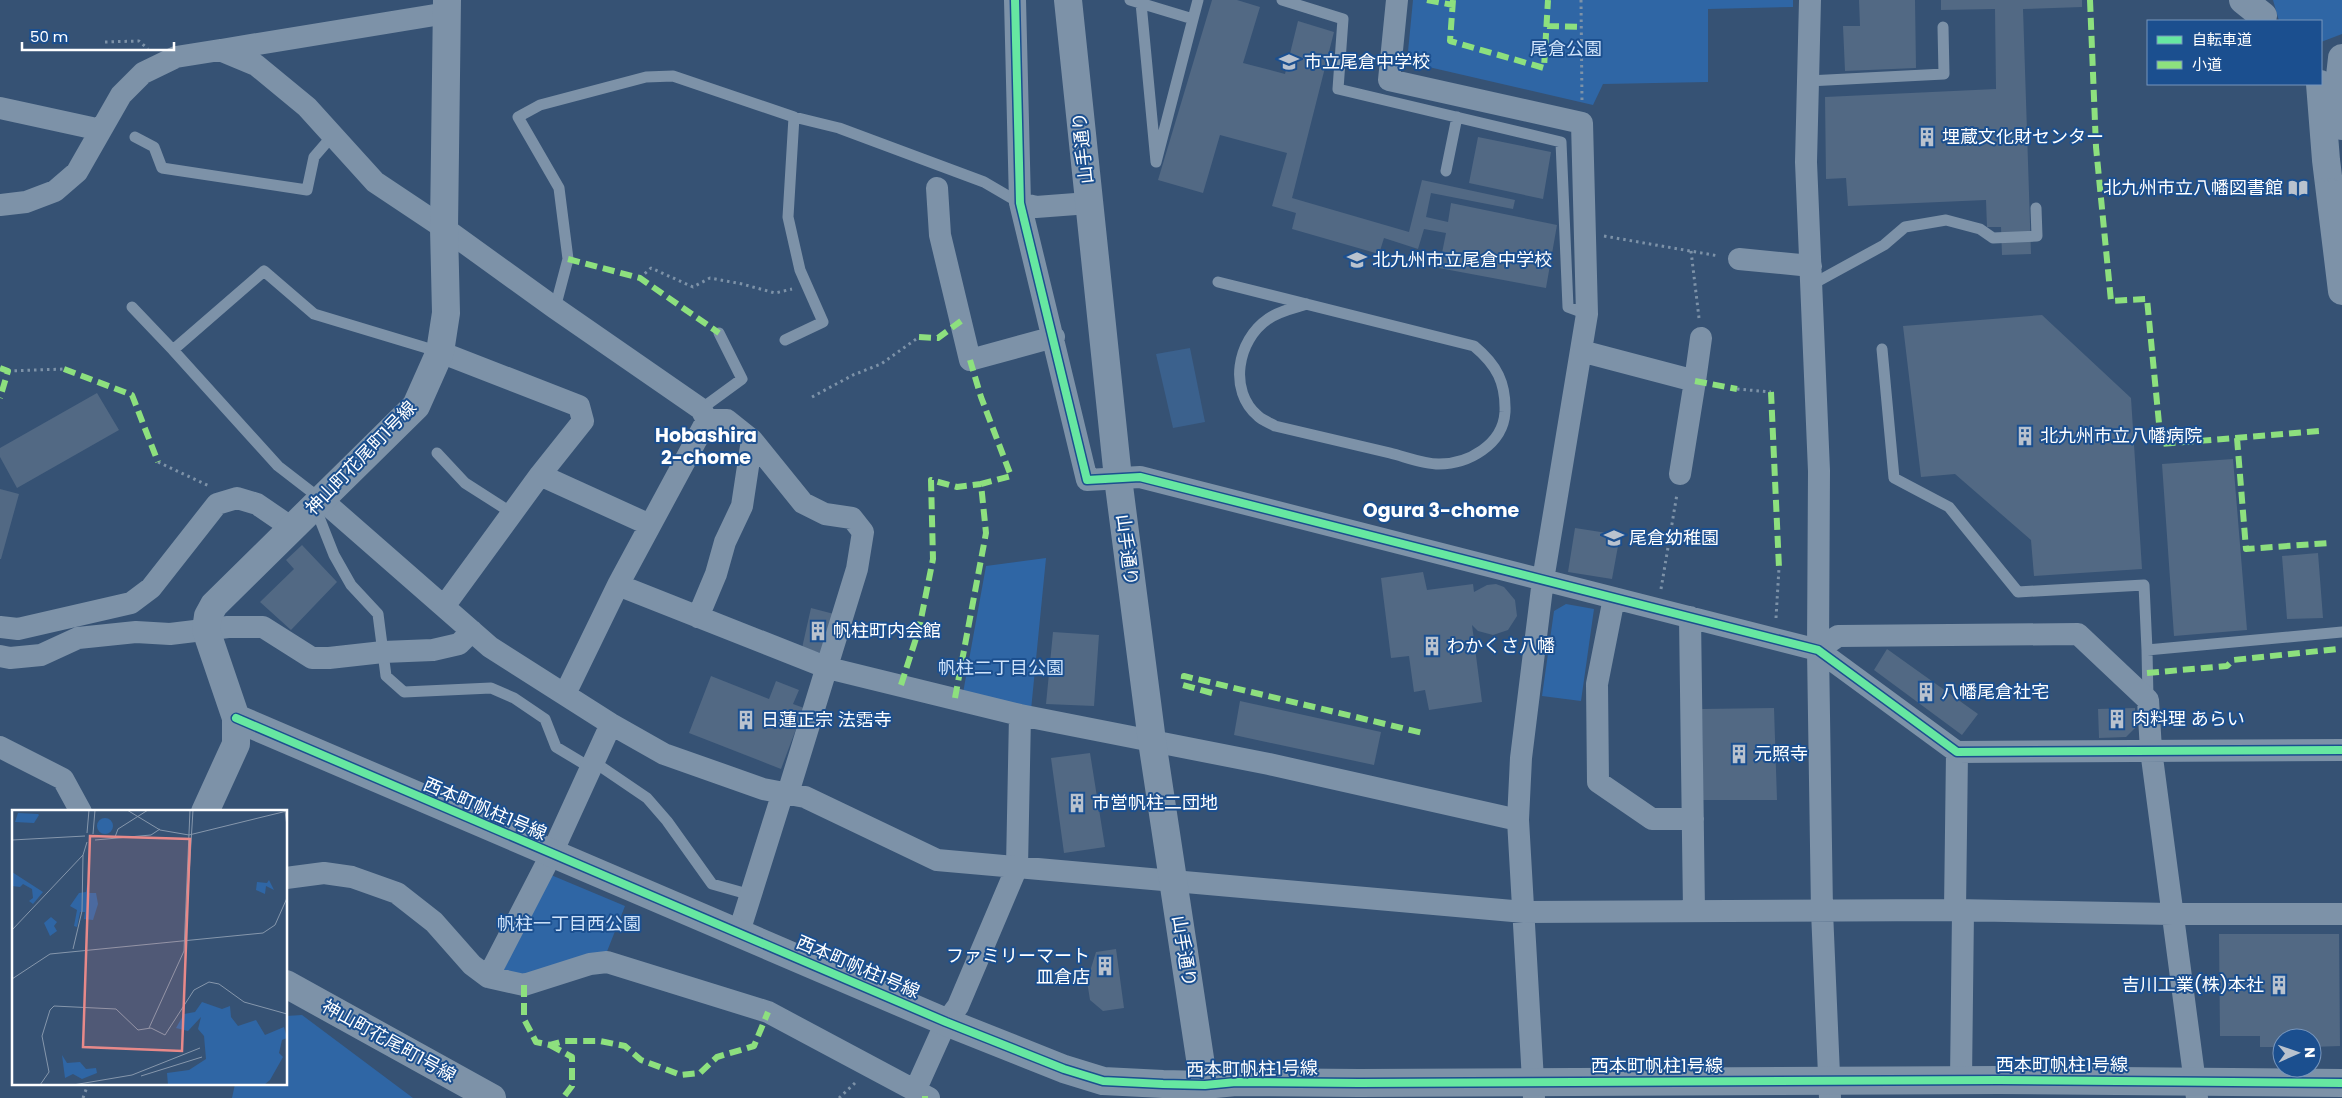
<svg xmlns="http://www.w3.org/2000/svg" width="2342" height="1098" font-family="Poppins,'Noto Sans JP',sans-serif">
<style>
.green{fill:#2f66a5}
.water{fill:#3b618d}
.building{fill:#526984}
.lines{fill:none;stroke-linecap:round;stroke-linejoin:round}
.path{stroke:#7d92a8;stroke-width:3;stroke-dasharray:2.5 4;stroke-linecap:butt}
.service{stroke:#7d92a8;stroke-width:11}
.minor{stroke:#7d92a8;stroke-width:22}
.tertiary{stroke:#7d92a8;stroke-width:28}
.path-bridge{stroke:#7d92a8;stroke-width:3;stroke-dasharray:2.5 4;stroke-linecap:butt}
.quiet{stroke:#8de07e;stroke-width:6;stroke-dasharray:12 6;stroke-linecap:butt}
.cycleway-casing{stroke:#1b4f8f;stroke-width:11}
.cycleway{stroke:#66e7a1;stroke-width:8}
.labels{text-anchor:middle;stroke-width:4;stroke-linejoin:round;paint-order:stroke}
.park-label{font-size:18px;fill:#cfe3fa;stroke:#1b4f8f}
.poi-label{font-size:18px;fill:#fff;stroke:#1b4f8f;text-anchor:start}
.street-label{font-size:18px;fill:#fff;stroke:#1b4f8f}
.neighbourhood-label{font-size:19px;font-weight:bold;fill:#fff;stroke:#1b4f8f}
.inset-road{fill:none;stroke:#8697ac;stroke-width:1}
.view{fill:#e88989;fill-opacity:0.15;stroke:#e88989;stroke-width:2.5}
.inset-edge{fill:none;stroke:#fff;stroke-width:2.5}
</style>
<rect width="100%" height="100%" fill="#365274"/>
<!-- green -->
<path class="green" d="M 1413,0 L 1793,0 L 1793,7 L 1708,9 L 1708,82 L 1603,84 L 1593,105 L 1407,62 Z
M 2273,0 L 2342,0 L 2342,34 L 2321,42 L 2321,21 L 2279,21 Z
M 1046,558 L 1031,710 L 963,693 L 986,566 Z
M 1566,604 L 1594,609 L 1581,701 L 1542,696 L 1554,611 Z
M 551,875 L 625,906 L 606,954 L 525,977 L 503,971 Z
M 302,1015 L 413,1098 L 232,1098 L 235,1084 L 286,1084 L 286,1016 Z"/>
<!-- water -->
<path class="water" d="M 1190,348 L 1205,422 L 1173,428 L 1156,354 Z"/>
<!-- building -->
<path class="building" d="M 1212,0 L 1237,0 L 1260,7 L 1243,63 L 1285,74 L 1298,21 L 1334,32 L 1292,198 L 1409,232 L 1422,180 L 1515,200 L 1513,209 L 1431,193 L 1426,217 L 1448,222 L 1451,203 L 1557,225 L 1546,288 L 1439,268 L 1446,233 L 1424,229 L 1418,249 L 1384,238 L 1379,254 L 1292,229 L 1296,213 L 1272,206 L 1287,153 L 1220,135 L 1203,193 L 1158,180 Z
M 1859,0 L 1915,0 L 1916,68 L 1845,71 L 1843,26 L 1860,26 Z
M 1941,0 L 2082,0 L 2082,7 L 2023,9 L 2031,254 L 2002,255 L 2001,227 L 1987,227 L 1986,200 L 1848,206 L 1846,178 L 1826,179 L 1825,97 L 1996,89 L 1995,9 L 1941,10 Z
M 1478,137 L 1551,152 L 1543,199 L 1469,183 Z
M 2042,315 L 2131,398 L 2142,569 L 2034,576 L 2031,540 L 1955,474 L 1921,477 L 1903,326 Z
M 97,393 L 119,430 L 17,488 L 0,457 L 0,448 Z
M 2233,459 L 2247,630 L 2174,636 L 2162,464 Z
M 0,489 L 19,494 L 1,559 L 0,559 Z
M 1575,528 L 1620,535 L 1612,579 L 1568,572 Z
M 302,545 L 337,582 L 291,630 L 260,602 L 294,569 L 286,560 Z
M 2318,553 L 2323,618 L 2287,619 L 2282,556 Z
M 1423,572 L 1427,590 L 1473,584 L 1474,592 L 1487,585 L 1496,584 L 1504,587 L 1515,600 L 1517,616 L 1508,630 L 1493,635 L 1478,631 L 1472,625 L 1482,702 L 1429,710 L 1425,690 L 1414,692 L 1409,656 L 1391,658 L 1381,578 Z
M 811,608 L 834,614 L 825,654 L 802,648 Z
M 1053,632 L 1099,635 L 1094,706 L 1046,704 Z
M 1887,649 L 1978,714 L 1962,735 L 1874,670 Z
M 711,676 L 769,699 L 776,681 L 799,690 L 793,704 L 804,708 L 781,769 L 689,733 Z
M 1240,701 L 1381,732 L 1374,765 L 1234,735 Z
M 1774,708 L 1777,800 L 1703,800 L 1702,709 Z
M 2135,708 L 2135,728 L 2126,737 L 2099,738 L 2098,709 Z
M 1090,753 L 1105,847 L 1064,853 L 1051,758 Z
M 2219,934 L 2339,934 L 2340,1046 L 2312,1047 L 2312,1038 L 2282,1038 L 2282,1047 L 2260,1047 L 2260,1036 L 2220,1036 Z
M 1116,949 L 1124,1008 L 1103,1011 L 1090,1000 L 1087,981 L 1096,952 Z"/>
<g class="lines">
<!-- path -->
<path class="path" d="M 1581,0 L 1582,102
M 105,42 L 139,41 L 148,49
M 1604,236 L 1719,256
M 1691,251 L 1699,318
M 640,278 L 651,268 L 693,287 L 710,278 L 742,284 L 775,293 L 792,289
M 8,371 L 64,369
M 1737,389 L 1771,392
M 812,397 L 853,375 L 881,364 L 919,337
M 158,462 L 209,486
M 1661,589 L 1677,494
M 1776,618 L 1779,568
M 83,1098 L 88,1084
M 839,1098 L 855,1083"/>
<!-- service -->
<path class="service" d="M 1130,0 L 1193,19 L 1198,0
M 1282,0 L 1343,19 L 1338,89 L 1561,142 L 1568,307 L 1587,314
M 1141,3 L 1156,162 L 1193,19
M 1808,81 L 1944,74 L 1943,27
M 135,137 L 154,147 L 162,168 L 307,190 L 314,157 L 333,135
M 1446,171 L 1457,117
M 1218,282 L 1474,346 C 1497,365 1506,383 1505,412 C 1503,445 1468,464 1439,464 C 1423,464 1406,457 1390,453 C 1352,444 1313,435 1275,426 C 1270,423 1262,420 1258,416 C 1228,391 1237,340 1268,319 C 1279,311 1294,308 1307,304
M 1811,285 L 1884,245 L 1905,227 L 1946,220 L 1980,229 L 1993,238 L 2037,236 L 2036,208
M 132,307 L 173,350 L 264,271 L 314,314 L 440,352
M 555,308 L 568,259 L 559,188 L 518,117 L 540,105 L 646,77 L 673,76 L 794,117 L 839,128 L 984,182 L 1020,203
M 785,340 L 823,322 L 800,270 L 788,217 L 794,117
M 1882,349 L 1894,478 L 1949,507 L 2018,592 L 2144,585 L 2147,650 L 2342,632
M 173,350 L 278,466 L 322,500
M 701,409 L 742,379 L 719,333
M 437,453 L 465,483 L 512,513
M 315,507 L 334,555 L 351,585 L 378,614 L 386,676 L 404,692 L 491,688 L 514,698 L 545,719 L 556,747 L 591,768
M 2147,650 L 2148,699
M 594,762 L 647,798 L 667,821 L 712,884 L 751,895"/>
<!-- minor -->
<path class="minor" d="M 1015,0 L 1020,203 L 1087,480 L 1140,477 L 1818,650 L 1957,752 L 2342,750
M 1397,0 L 1389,80 L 1582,123 L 1587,314 L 1543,580 L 1521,758 L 1518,820 L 1534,1098
M 1810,0 L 1806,162 L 1819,471 L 1818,650 L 1822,911 L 1830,1098
M 221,50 L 447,13
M 0,108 L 101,130
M 937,188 L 940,235 L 970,360 L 1054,337
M 1020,203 L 1036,207 L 1089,203
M 0,205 L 26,202 L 55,191 L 77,172 L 121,95 L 143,73 L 176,57 L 220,50 L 256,65 L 307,107 L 375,182 L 444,228 L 555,308 L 701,409 L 707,420 L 618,585 L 565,694
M 1739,259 L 1811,266
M 1581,351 L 1695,381 L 1680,474
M 440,352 L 579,406 L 583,421 L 540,475 L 445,605
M 1695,381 L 1701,338
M 707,420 L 727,420 L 752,440 L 803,503 L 825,514 L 852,518 L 863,532 L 857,569 L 788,793
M 540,475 L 650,525
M 322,500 L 490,647 L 611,724 L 664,754 L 763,789 L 805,797 L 937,860 L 1524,912 L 1955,910 L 2172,914 L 2342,914
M 618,585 L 828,668 L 1020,715 L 1269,764 L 1518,820
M 1614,598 L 1597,684 L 1598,782 L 1652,819 L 1693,819
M 698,617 L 716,574 L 725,542 L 742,506 L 752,440
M 1690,617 L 1694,911
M 0,627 L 18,629 L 131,603 L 151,588 L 217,504 L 237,498 L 257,504 L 292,528
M 1818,650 L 1838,636 L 2078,634 L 2148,700 L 2151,750 L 2197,1098
M 0,656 L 10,658 L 41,655 L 78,638 L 136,632 L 170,634 L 228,627 L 263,627 L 312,658 L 329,658 L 383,652 L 433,650 L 459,644 L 472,631
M 0,747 L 63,779 L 81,812
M 286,878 L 324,873 L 352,877 L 397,893 L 434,922 L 472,965 L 488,977 L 524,985 L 590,964 L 607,962 L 768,1012 L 929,1098
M 1955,910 L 1957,752
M 739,932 L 783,792
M 488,977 L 552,853 L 611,724
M 1961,1080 L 1963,911
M 915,1091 L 946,1022 L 958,1006 L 1017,867 L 1020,715"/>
<!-- tertiary -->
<path class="tertiary" d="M 1068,0 L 1118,478 L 1152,741 L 1206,1098
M 2243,0 L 2263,16
M 2320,84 L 2326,160 L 2342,291
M 2342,126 L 2339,85 L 2342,58
M 236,718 L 946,1022 L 1064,1069 L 1103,1081 L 1163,1084 L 1205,1085 L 1236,1082 L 1359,1083 L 1999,1080 L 2342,1083
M 205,812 L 236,744 L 236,718 L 206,630 L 208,616 L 214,605 L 416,406 L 440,352 L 446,313 L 444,228 L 447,0
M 286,984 L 492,1098"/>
<!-- path-bridge -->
<path class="path-bridge" d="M 2315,181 L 2342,179"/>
<!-- quiet -->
<path class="quiet" d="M 1427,0 L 1453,5
M 1453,0 L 1450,41 L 1544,68 L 1548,0
M 2090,0 L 2096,147 L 2111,301 L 2147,299 L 2161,444 L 2320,431
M 1547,26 L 1582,27
M 568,259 L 640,278 L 719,333
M 919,337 L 938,338 L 961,321
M 0,368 L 8,371 L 0,398
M 64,369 L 132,395 L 158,462
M 1695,381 L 1737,389
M 1771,392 L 1779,568
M 2237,438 L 2246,549 L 2329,543
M 2147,673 L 2227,666 L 2233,660 L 2338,649
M 901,685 L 919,629 L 933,559 L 931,480 L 957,487 L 981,484
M 1212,693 L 1183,685 L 1184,676 L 1423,733
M 955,698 L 986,533 L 981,484 L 1011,476 L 981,397 L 970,360
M 524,985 L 524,1019 L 536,1042 L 550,1045 L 564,1041 L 600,1041 L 625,1046 L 641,1060 L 681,1075 L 700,1073 L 717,1057 L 754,1046 L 768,1012
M 550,1045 L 572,1057 L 572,1086 L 563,1098
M 925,1098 L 925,1096"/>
<defs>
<path id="cycleway" d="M 1015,0 L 1020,203 L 1087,480 L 1140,477 L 1818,650 L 1957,752 L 2342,750
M 236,718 L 946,1022 L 1064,1069 L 1103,1081 L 1163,1084 L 1205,1085 L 1236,1082 L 1359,1083 L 1999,1080 L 2342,1083"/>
</defs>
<!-- cycleway casing -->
<use href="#cycleway" class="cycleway-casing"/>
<!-- cycleway -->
<use href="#cycleway" class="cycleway"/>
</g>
<!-- icons -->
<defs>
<symbol id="school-bare" viewBox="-9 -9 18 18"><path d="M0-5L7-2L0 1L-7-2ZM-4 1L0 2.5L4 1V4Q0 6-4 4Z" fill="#b9c2ce" stroke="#1b4f8f" stroke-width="2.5" paint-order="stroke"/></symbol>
<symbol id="building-bare" viewBox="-9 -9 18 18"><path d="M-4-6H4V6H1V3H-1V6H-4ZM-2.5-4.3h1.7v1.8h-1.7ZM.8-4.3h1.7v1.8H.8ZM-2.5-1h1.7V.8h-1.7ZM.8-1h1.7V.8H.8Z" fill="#b9c2ce" stroke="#1b4f8f" stroke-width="2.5" paint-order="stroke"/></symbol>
<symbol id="library-bare" viewBox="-9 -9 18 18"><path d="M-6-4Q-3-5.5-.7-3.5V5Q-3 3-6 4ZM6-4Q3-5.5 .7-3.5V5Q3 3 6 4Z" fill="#b9c2ce" stroke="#1b4f8f" stroke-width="2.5" paint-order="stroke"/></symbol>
</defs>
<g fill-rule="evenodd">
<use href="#school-bare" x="1275" y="48" width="28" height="28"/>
<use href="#building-bare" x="1913" y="123" width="28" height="28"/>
<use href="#library-bare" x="2284" y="174" width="28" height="28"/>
<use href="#school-bare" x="1343" y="246" width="28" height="28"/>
<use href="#building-bare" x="2011" y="422" width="28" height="28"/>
<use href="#school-bare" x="1600" y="524" width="28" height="28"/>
<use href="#building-bare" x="804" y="617" width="28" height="28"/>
<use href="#building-bare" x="1418" y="632" width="28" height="28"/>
<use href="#building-bare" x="1912" y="678" width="28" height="28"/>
<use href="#building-bare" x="2103" y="705" width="28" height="28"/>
<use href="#building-bare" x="732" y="706" width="28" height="28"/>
<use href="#building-bare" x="1725" y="740" width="28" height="28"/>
<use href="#building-bare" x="1063" y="789" width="28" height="28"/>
<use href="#building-bare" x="1091" y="952" width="28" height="28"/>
<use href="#building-bare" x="2265" y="971" width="28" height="28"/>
</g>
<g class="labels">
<!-- park labels -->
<g class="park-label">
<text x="1566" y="55">尾倉公園</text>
<text x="1001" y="674">帆柱二丁目公園</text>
<text x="569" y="930">帆柱一丁目西公園</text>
</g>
<!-- poi labels -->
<g class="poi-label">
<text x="1304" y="68">市立尾倉中学校</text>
<text x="1942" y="143">埋蔵文化財センター</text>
<text x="2283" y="194" text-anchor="end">北九州市立八幡図書館</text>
<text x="1372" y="266">北九州市立尾倉中学校</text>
<text x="2040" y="442">北九州市立八幡病院</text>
<text x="1629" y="544">尾倉幼稚園</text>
<text x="833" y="637">帆柱町内会館</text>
<text x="1447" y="652">わかくさ八幡</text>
<text x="1941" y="698">八幡尾倉社宅</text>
<text x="2132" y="725">肉料理 あらい</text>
<text x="761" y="726">日蓮正宗 法霑寺</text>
<text x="1754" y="760">元照寺</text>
<text x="1092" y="809">市営帆柱二団地</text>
<text x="1090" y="962" text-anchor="end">ファミリーマート<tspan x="1090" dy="21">皿倉店</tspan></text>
<text x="2264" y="991" text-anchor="end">吉川工業(株)本社</text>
</g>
<!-- street labels -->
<g class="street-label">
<text transform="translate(1083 148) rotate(-96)" y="6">山手通り</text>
<text transform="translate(361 458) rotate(-46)" y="6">神山町花尾町1号線</text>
<text transform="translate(1127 550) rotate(83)" y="6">山手通り</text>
<text transform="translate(485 809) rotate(23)" y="6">西本町帆柱1号線</text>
<text transform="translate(1184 951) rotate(81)" y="6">山手通り</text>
<text transform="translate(858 967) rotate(23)" y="6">西本町帆柱1号線</text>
<text transform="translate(389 1041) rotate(29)" y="6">神山町花尾町1号線</text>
<text x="2062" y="1071">西本町帆柱1号線</text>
<text x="1657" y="1072">西本町帆柱1号線</text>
<text transform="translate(1252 1069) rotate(-1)" y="6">西本町帆柱1号線</text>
</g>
<!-- neighbourhood labels -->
<g class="neighbourhood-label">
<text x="706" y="442">Hobashira<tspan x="706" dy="22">2-chome</tspan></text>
<text x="1441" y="517">Ogura 3-chome</text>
</g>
</g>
<!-- overview -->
<g transform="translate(12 810)">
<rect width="275" height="275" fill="#365274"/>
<path d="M 6,3 L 26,4 L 27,5 L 22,13 L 3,12 ZM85 16a8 8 0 1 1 16 0a8 8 0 1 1-16 0ZM 0,62 L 31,82 L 21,94 L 17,91 L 21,88 L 20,79 L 11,74 L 8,77 L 0,76 ZM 257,70 L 262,80 L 254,76 L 253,84 L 244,80 L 245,72 L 255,73 ZM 75,75 L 77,75 L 77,83 L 84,83 L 86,94 L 81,110 L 72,109 L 73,102 L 68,102 L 65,117 L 62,116 L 65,100 L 58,96 L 67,83 L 74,82 ZM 39,107 L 45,112 L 42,116 L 45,121 L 38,126 L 32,113 ZM 190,192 L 210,199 L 218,196 L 219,207 L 226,216 L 244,210 L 253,225 L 272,217 L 275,228 L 270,230 L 267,243 L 271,247 L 258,270 L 252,275 L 156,275 L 155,263 L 177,260 L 194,249 L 192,226 L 186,219 L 189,207 L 176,221 L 164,218 L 172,204 L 183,202 ZM 50,245 L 55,253 L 68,252 L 74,259 L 84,258 L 85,263 L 70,269 L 61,264 L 53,268 Z" fill="#2f66a5"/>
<path class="inset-road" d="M 115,0 L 148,20 L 177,25 L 275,1M 273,1 L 275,16M 75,23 L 77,0M 81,24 L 83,0M 103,27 L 106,19 L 136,0M 0,30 L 73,26M 83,30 L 139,25 L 148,19M 0,120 L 71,45 L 75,32M 173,131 L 181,0M 61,139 L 70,101 L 71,45M 0,169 L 38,144 L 251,123 L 263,115 L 275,88M 137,218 L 172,141 L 178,0M 129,266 L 190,247M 28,275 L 37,262 L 30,226 L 38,200 L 42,196 L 104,199 L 126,220 L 139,218 L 153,225 L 182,180 L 197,172 L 207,174 L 232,192 L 275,204M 61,275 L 120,265 L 188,238"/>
<path class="view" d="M 78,26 L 178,29 L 170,241 L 71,237 Z"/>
<rect width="275" height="275" class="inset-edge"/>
</g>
<!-- legend -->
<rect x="2147" y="20" width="175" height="65" fill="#1b4f8f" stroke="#7695bc"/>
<rect x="2157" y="36" width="25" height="8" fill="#66e7a1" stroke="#7695bc"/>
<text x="2192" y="45" font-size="15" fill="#ffffff">自転車道</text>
<rect x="2157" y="61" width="25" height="8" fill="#8de07e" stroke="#7695bc"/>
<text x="2192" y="70" font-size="15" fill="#ffffff">小道</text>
<!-- north arrow -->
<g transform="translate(2297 1053) rotate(88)"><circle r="24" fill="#1b4f8f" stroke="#7695bc"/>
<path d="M0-4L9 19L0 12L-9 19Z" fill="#b9c2ce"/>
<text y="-8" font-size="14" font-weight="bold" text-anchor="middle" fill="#ffffff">N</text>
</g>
<!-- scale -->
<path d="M22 42v8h152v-8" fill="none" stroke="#ffffff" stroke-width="2.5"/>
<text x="30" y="42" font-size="15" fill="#ffffff" stroke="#1b4f8f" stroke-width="4" paint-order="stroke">50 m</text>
</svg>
